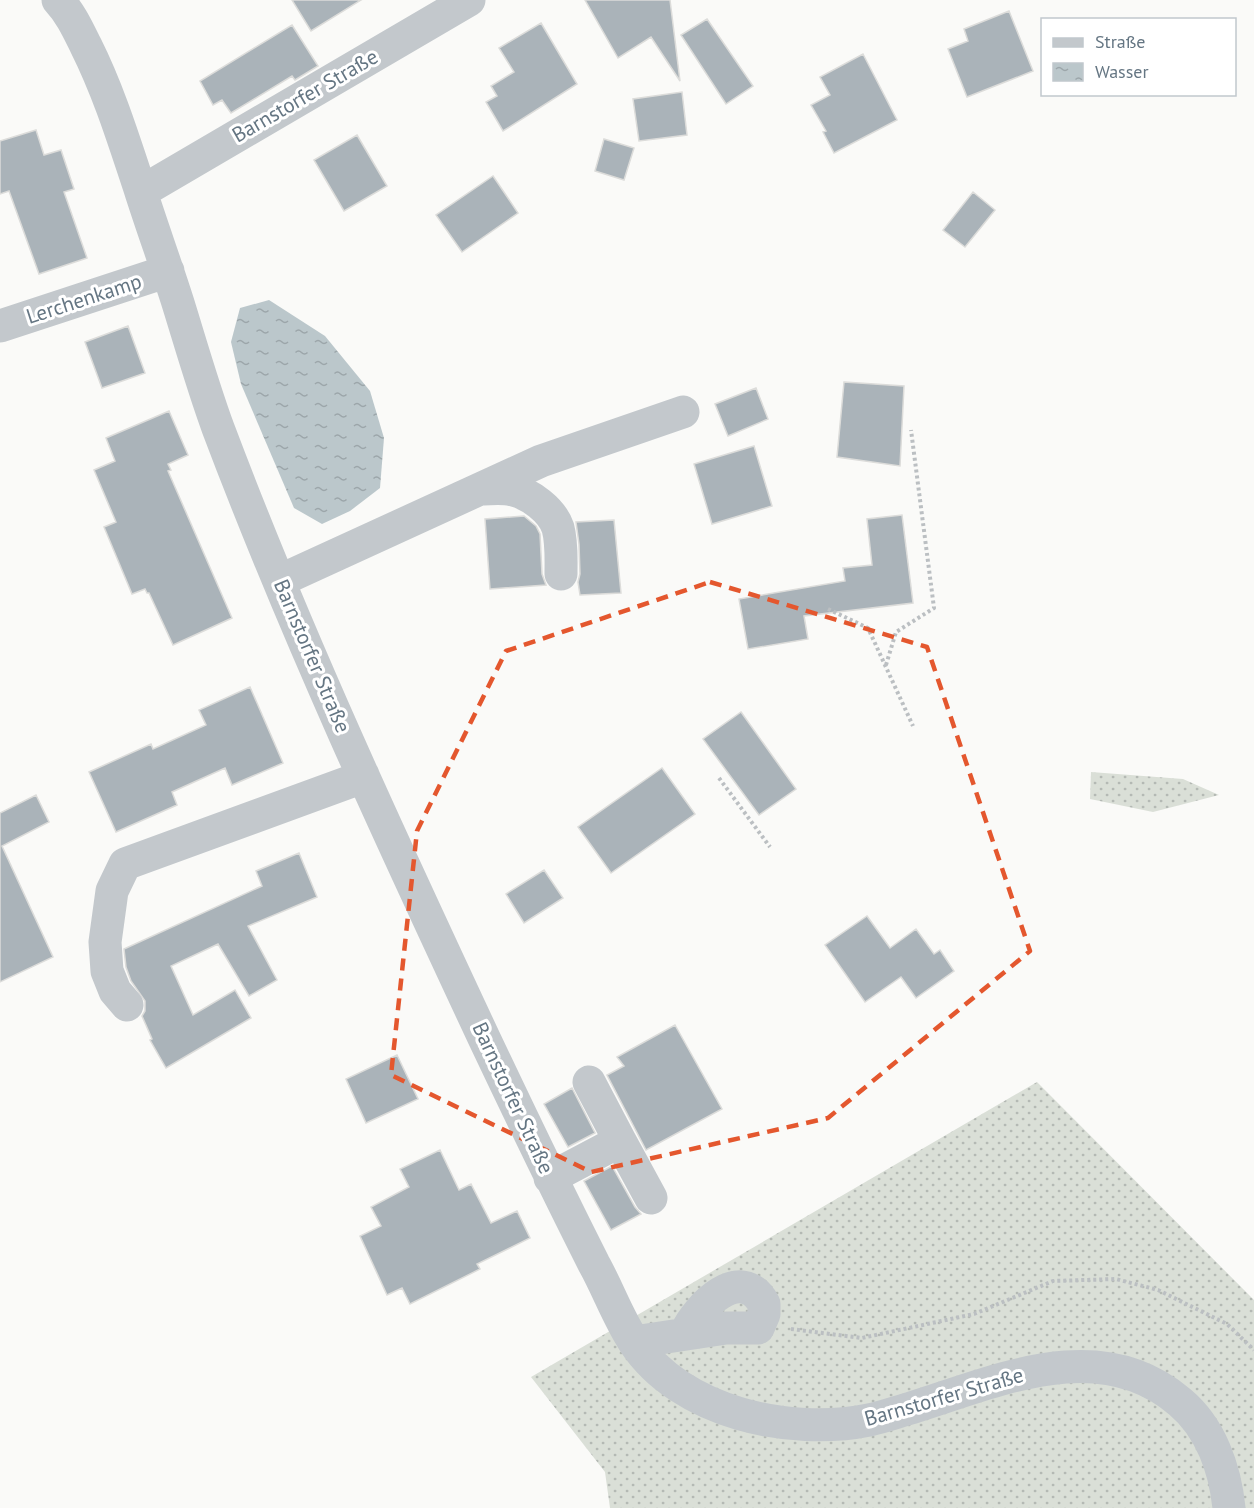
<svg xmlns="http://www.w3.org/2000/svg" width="1254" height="1508" font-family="'PT Sans',sans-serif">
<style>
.grass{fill:url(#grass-dots)}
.water{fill:url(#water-ripples)}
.building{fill:#aab3b9;stroke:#dcdcda;stroke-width:1.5}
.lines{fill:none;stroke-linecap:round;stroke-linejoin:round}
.path{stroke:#bbbfc2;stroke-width:4;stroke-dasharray:3 3;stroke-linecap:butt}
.minor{stroke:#c3c8cc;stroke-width:33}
.marked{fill:none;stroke:#e4572e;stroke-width:4.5;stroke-dasharray:12 8;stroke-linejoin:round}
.labels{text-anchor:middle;stroke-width:6;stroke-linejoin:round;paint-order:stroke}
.street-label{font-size:21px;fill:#657683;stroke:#fff}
</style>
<defs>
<pattern id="grass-dots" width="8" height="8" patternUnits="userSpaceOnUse" patternTransform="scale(1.5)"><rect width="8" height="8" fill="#dadfd7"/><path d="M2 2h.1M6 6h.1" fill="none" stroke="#b4b9b4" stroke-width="1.8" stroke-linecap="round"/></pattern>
<pattern id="water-ripples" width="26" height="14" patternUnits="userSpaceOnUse" patternTransform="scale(1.5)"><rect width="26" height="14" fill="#bbc7cb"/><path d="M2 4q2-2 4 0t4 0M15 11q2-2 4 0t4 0" fill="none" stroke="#9ca6aa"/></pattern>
</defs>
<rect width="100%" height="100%" fill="#fafaf8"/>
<!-- grass -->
<path class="grass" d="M 1091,772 L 1183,779 L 1219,795 L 1153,812 L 1090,799 Z
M 1037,1082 L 1254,1300 L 1254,1508 L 610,1508 L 605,1472 L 531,1377 Z"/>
<!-- water -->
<path class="water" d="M 269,300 L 325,336 L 370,391 L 384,438 L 380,488 L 350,511 L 322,524 L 294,508 L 241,384 L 231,342 L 240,308 Z"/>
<!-- building -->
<path class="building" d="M 292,0 L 361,0 L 311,31 Z
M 585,0 L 670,0 L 680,81 L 651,37 L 618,58 Z
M 1009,11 L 1033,71 L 967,97 L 948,49 L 968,41 L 964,29 Z
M 707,19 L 753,86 L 726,104 L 681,35 Z
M 541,23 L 577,84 L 503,131 L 486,102 L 497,96 L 491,86 L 514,72 L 499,48 Z
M 292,25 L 318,66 L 295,80 L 292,76 L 231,113 L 222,100 L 213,105 L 200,81 Z
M 863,54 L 897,120 L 834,153 L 823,132 L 826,131 L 811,105 L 830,95 L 820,77 Z
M 682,92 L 687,135 L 639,141 L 633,99 Z
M 36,130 L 44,155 L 61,150 L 74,189 L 64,192 L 87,258 L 39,274 L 9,191 L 0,194 L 0,141 Z
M 357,135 L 387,186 L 344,211 L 314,160 Z
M 604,139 L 634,148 L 624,180 L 595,171 Z
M 493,176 L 518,213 L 462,252 L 436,215 Z
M 973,192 L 995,210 L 965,247 L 943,230 Z
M 128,326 L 145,373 L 102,388 L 85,342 Z
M 844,382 L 904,386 L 900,466 L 837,457 Z
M 756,388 L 768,419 L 728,436 L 715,404 Z
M 169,411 L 188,455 L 168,464 L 171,470 L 168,471 L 232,618 L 173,645 L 149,593 L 147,593 L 145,589 L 132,594 L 104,527 L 116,522 L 94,470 L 115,461 L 106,438 Z
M 754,446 L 772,506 L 712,524 L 694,464 Z
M 902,515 L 913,603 L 804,616 L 808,639 L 748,649 L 739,599 L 845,581 L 843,568 L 872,565 L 867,519 Z
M 524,516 L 536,526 L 540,534 L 542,574 L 546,585 L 490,589 L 485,519 Z
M 614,520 L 621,593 L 580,595 L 578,582 L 580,574 L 579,544 L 576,522 Z
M 250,687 L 283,763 L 232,785 L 225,768 L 172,792 L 177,805 L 116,832 L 89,772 L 151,744 L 153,749 L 206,725 L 199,710 Z
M 741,712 L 796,789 L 759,815 L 703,739 Z
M 662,768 L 695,814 L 611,873 L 578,827 Z
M 36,795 L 49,822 L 2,846 L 53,957 L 0,982 L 0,813 Z
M 299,853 L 317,897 L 248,926 L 277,980 L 249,996 L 218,944 L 171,966 L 193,1015 L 235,990 L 251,1018 L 166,1068 L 150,1040 L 152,1039 L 142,1016 L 145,1011 L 145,1001 L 131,981 L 126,967 L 124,949 L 262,886 L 256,871 Z
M 544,870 L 563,898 L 524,923 L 506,894 Z
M 867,916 L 890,948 L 916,929 L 934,954 L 940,950 L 954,971 L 916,998 L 901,977 L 865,1002 L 825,945 Z
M 675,1025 L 722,1109 L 646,1150 L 607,1075 L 624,1066 L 617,1057 Z
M 397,1055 L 418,1099 L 366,1123 L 346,1079 Z
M 572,1088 L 595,1133 L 568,1147 L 544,1104 Z
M 440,1150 L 459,1190 L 471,1184 L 491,1223 L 517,1211 L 530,1238 L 477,1264 L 480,1269 L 410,1304 L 402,1288 L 387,1295 L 360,1236 L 381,1226 L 371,1207 L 409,1187 L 400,1169 Z
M 612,1166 L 635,1207 L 641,1214 L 611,1230 L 584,1181 Z"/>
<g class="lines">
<!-- path -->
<path class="path" d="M 828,609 L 868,628 L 913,726
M 886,665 L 896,632 L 934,608 L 911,430
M 719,778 L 770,847
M 791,1329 L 862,1338 L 974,1314 L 1053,1281 L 1116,1279 L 1158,1290 L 1227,1324 L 1254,1350"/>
<!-- minor -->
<path class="minor" d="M 58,0 C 71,14 78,30 86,46 C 109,92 124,141 140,189 C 152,227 166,265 178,303 C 191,345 203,387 218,428 C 296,635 390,837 484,1038 C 520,1114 556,1189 594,1264 C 608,1289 618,1318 634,1342 C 681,1413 790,1436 869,1420 C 883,1417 897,1412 911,1408 C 998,1381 1100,1333 1180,1402 C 1211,1428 1225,1469 1229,1508
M 141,192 L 469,0
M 0,326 L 168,271
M 480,489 C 491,489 502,487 513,490 C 530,494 552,510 558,528 C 562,543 561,559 561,574
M 279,581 L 541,461 L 683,412
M 127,1005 L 115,991 L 107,971 L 105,942 L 112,891 L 125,864 L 352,781 L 363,775
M 589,1082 L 620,1141
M 550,1178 L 620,1141 L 651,1198
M 634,1342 L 726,1328 L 758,1328 L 764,1314 L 764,1304 C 741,1262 697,1307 685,1334"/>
</g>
<!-- marked area -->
<path class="marked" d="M 710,582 L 927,647 L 1030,951 L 828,1118 L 591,1172 L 391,1075 L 417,831 L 506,651 Z"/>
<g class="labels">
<!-- street labels -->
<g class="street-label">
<text transform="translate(305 96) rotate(-30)" y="7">Barnstorfer Straße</text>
<text transform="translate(84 299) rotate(-18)" y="7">Lerchenkamp</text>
<text transform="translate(312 656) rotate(67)" y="7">Barnstorfer Straße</text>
<text transform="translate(513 1098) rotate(65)" y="7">Barnstorfer Straße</text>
<text transform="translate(944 1397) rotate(-16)" y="7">Barnstorfer Straße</text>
</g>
</g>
<!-- legend -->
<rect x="1041" y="18" width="195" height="78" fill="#ffffff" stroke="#c1c8cd" stroke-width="1.5"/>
<rect x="1053" y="38" width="30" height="9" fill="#c3c8cc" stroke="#c1c8cd" stroke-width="1.5"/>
<text x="1095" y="48" font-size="18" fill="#657683">Straße</text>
<rect x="1053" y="63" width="30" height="18" fill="url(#water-ripples)" stroke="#c1c8cd" stroke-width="1.5"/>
<text x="1095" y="78" font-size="18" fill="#657683">Wasser</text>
</svg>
